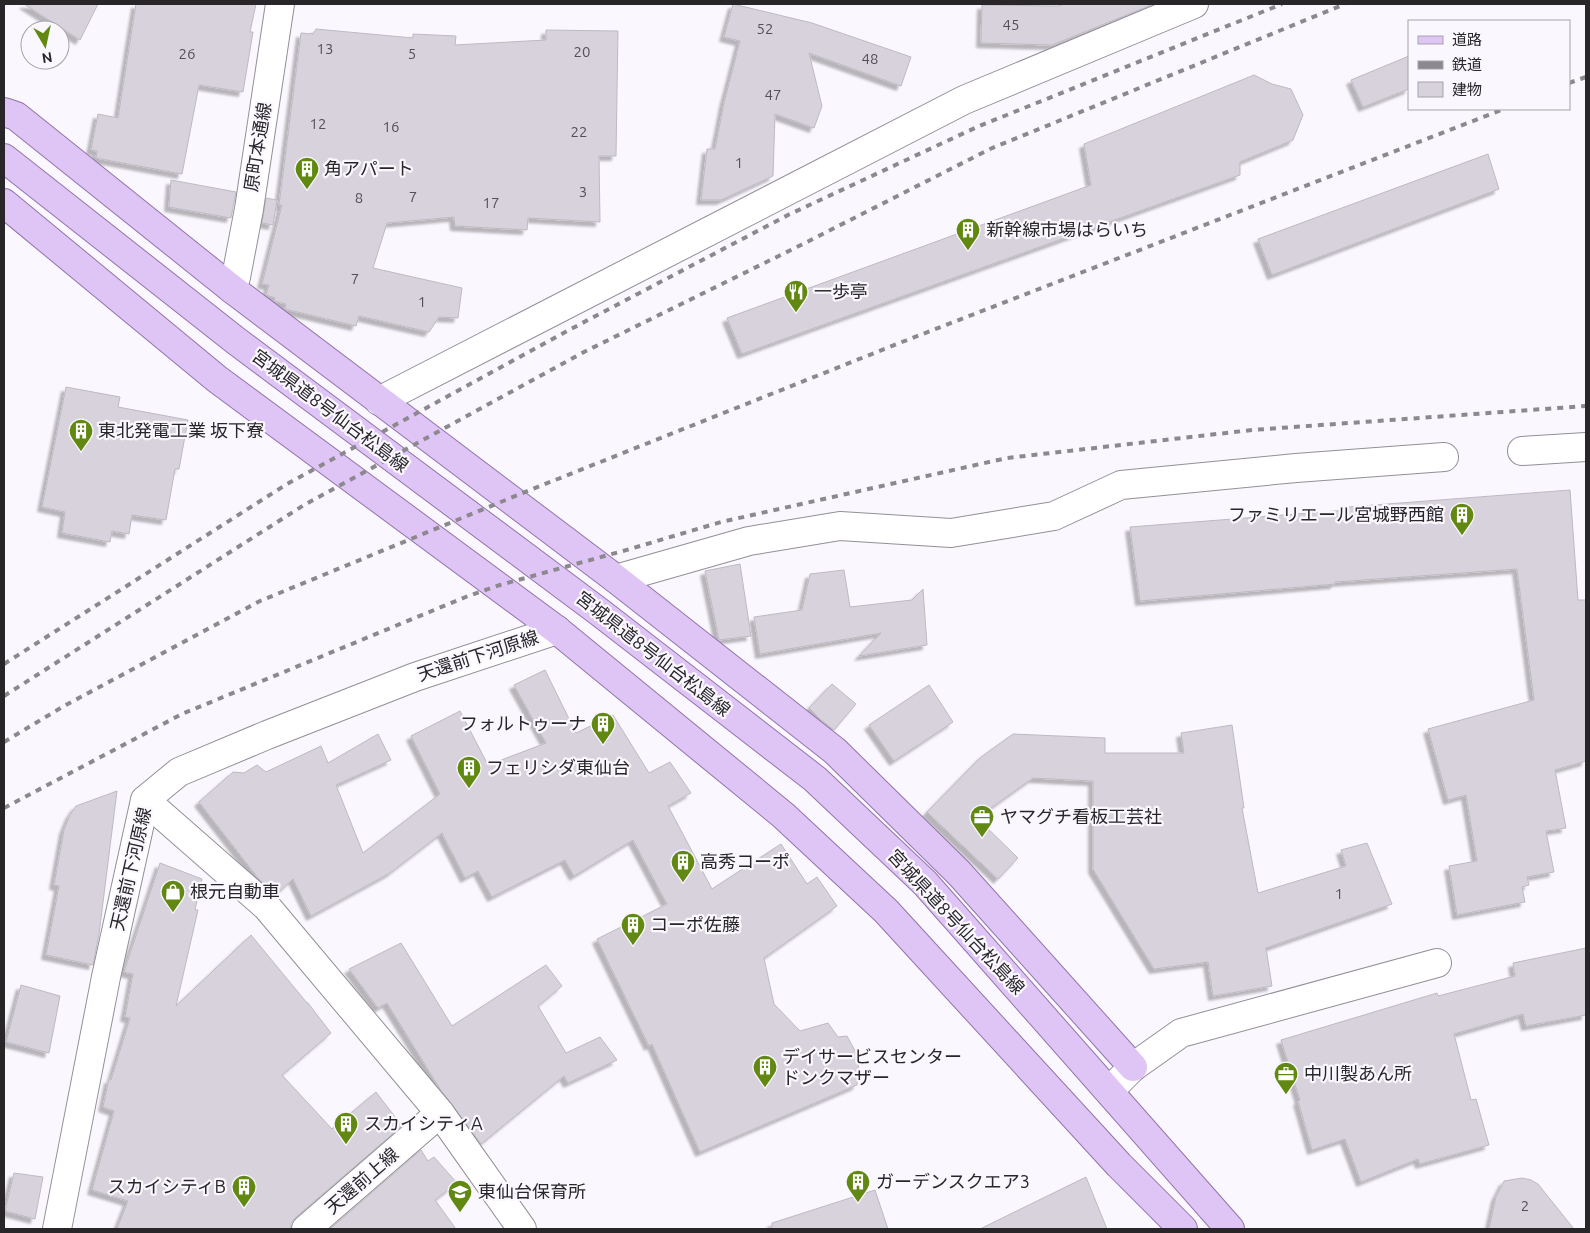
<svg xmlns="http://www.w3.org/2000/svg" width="1590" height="1233" font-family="Ubuntu,'Noto Sans JP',sans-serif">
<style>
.building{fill:#d7d2db;stroke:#beb9c2;filter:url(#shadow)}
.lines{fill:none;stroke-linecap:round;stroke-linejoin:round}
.minor-casing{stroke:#938f97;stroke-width:30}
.major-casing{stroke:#9175aa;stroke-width:30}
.minor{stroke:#fff;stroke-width:28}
.major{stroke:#dfc5f6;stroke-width:28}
.rail{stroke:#8c898e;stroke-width:4;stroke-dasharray:6 6;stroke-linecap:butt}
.labels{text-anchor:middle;stroke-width:4.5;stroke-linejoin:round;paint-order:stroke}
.number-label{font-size:15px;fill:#545156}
.street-label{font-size:18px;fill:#282629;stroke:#faf7fe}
.poi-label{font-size:18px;fill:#282629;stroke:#faf7fe;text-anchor:start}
</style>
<defs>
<filter id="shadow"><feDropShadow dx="-4.5" dy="4.5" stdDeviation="1" flood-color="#0004"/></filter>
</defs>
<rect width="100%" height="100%" fill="#faf7fe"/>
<!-- building -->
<path class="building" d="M 24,4 L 98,4 L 80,40 Z
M 136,4 L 256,4 L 250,32 L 253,32 L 243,92 L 199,85 L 182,174 L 96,158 L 97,151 L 91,150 L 98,114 L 118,118 Z
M 733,4 L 812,23 L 911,57 L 901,86 L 809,53 L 822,106 L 814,128 L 775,114 L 773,176 L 721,200 L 701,200 L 707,149 L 715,149 L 724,103 L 740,41 L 724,37 Z
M 1065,4 L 1154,4 L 1052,45 L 981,43 L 982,5 L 1058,6 Z
M 316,29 L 413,38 L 413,34 L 456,36 L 455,45 L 546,40 L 546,30 L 618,31 L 616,156 L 599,156 L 600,222 L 528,218 L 527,230 L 455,226 L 454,217 L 387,223 L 373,268 L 462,288 L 458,318 L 439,317 L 429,332 L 359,316 L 356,326 L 285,309 L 286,304 L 274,301 L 275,298 L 266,295 L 269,285 L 262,284 L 282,205 L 279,205 L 301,33 L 313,34 Z
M 1409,56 L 1409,89 L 1363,107 L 1351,80 Z
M 1254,75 L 1272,84 L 1291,89 L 1303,115 L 1293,140 L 1240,162 L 1240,175 L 742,354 L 727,318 L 1091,185 L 1084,144 Z
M 1488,154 L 1499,189 L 1272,275 L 1258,239 Z
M 171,180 L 236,192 L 231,218 L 169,207 Z
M 266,198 L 277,200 L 273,225 L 262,223 Z
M 66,387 L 120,397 L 118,407 L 188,420 L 179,469 L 175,469 L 166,520 L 132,515 L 129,534 L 112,531 L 110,542 L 62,533 L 65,512 L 42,507 Z
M 1570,490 L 1578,600 L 1586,600 L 1586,761 L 1555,770 L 1566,828 L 1546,831 L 1554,872 L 1527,877 L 1529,885 L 1522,887 L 1525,902 L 1457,915 L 1449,866 L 1477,861 L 1466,795 L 1448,800 L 1428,729 L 1534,700 L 1517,569 L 1335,582 L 1335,584 L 1140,601 L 1130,527 L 1348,510 L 1348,507 Z
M 740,564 L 751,636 L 719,640 L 705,571 Z
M 844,570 L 850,607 L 912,600 L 923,589 L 927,645 L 859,656 L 881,633 L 760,654 L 754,617 L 802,610 L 810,574 Z
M 545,670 L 576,733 L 613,715 L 649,773 L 670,762 L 691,793 L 668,806 L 712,889 L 781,844 L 807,884 L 817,877 L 837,906 L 764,958 L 774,1004 L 800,1031 L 828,1023 L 838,1037 L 847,1036 L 859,1058 L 857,1085 L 700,1152 L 652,1044 L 649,1046 L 597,939 L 667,904 L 633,840 L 574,876 L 565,860 L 492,897 L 478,871 L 465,878 L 442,833 L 390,873 L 311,916 L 293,879 L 276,895 L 258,878 L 199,802 L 233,772 L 244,773 L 257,765 L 266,772 L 321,746 L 328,763 L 378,734 L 391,760 L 336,785 L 363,853 L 440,794 L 411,736 L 460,711 L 488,765 L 546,743 L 514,685 Z
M 832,684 L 856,704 L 834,730 L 820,719 L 809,708 Z
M 929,685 L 953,722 L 894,761 L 869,725 Z
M 1232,725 L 1244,808 L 1242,808 L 1258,893 L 1346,866 L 1341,850 L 1367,843 L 1392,904 L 1266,948 L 1272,986 L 1213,996 L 1208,962 L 1154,969 L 1093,869 L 1093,781 L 1033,778 L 977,818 L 1018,858 L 998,879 L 927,812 L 981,757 L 1013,734 L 1105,738 L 1105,753 L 1184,753 L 1181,733 Z
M 117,791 L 99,934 L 93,965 L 46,955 L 59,886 L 54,885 L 64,830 L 70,815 L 76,806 Z
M 160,863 L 202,879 L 195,910 L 198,910 L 176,1006 L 251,935 L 307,1003 L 308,1003 L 331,1033 L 282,1075 L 332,1129 L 376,1092 L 402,1126 L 296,1217 L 291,1223 L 291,1229 L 117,1229 L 128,1201 L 92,1190 L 114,1111 L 103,1107 L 109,1079 L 111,1080 L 130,1018 L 125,1017 L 133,974 L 124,972 Z
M 401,943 L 452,1026 L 546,965 L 562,986 L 538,1006 L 566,1053 L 600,1037 L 617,1060 L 568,1083 L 564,1076 L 481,1144 L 440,1089 L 387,1003 L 378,1008 L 349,969 Z
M 1586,948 L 1586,1015 L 1526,1026 L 1523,1014 L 1454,1034 L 1471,1100 L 1476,1099 L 1489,1145 L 1420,1164 L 1418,1159 L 1361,1182 L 1345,1139 L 1312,1150 L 1298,1101 L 1300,1100 L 1281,1040 L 1437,993 L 1438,996 L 1515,976 L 1513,963 Z
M 21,985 L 60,996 L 49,1053 L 6,1042 Z
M 421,1150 L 428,1161 L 434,1157 L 457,1183 L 435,1200 L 456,1229 L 330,1229 Z
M 14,1173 L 43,1177 L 35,1219 L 5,1211 Z
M 1086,1177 L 1107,1229 L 980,1229 Z
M 1522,1178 L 1531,1180 L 1538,1184 L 1574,1229 L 1489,1229 L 1496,1197 L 1504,1181 Z
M 875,1190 L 888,1229 L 772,1229 L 772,1223 Z"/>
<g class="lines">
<defs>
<path id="minor" d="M 232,289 L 236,277 L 249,209 L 280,4
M 379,401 L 964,100 L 1194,4
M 1522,451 L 1586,447
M 616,579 L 749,541 L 840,526 L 951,533 L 1054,516 L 1121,485 L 1296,468 L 1444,457
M 145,800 L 267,907 L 440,1113 L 522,1229
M 1109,1091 L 1133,1067 L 1181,1033 L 1437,963
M 57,1229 L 106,977 L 145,800 L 179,772 L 267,735 L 415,677 L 557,630
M 306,1229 L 440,1113"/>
<path id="major" d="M 4,112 L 16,116 L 232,289 L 616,579 L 835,751 L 959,873 L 1133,1067
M 4,158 L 235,340 L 598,611 L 815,779 L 925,883 L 1230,1229
M 4,203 L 217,379 L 557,630 L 783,815 L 886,911 L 1119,1165 L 1183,1229"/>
</defs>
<!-- minor casing -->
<use href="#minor" class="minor-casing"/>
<!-- major casing -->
<use href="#major" class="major-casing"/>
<!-- minor -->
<use href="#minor" class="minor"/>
<!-- major -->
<use href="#major" class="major"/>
<!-- rail -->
<path class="rail" d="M 1569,83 L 1586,77
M 4,664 L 287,484 L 569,330 L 788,215 L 977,127 L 1282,4
M 4,696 L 304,505 L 584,352 L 801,245 L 990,149 L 1345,4
M 4,742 L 64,706 L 260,601 L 530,490 L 902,342 L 1504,109
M 4,808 L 182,714 L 468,596 L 500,585 L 630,549 L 721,522 L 1007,458 L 1252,430 L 1586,406"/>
</g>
<!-- icons -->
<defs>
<symbol id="building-pin" viewBox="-11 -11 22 30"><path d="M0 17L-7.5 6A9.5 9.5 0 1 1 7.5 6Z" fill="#618811" stroke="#faf7fe"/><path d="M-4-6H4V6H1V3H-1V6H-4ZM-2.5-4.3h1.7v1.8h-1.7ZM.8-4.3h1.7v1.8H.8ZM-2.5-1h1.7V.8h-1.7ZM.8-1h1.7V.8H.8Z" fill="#fff"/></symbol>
<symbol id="restaurant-pin" viewBox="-11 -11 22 30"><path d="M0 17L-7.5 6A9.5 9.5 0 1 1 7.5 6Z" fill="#618811" stroke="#faf7fe"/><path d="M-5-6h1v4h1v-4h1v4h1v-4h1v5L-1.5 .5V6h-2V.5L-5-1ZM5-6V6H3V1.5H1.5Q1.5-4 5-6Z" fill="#fff"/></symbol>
<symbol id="office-pin" viewBox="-11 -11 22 30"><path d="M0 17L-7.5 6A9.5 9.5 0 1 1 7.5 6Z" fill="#618811" stroke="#faf7fe"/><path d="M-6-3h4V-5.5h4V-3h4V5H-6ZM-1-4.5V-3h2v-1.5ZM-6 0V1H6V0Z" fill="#fff"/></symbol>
<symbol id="shop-pin" viewBox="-11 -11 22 30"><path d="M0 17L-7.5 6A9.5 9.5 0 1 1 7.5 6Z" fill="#618811" stroke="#faf7fe"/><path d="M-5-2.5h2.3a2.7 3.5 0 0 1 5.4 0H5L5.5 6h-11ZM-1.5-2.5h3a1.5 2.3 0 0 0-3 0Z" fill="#fff"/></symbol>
<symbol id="school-pin" viewBox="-11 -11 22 30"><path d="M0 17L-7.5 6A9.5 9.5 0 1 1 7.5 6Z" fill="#618811" stroke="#faf7fe"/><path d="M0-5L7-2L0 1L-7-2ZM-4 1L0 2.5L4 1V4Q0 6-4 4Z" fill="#fff"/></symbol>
</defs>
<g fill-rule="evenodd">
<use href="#building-pin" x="293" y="155" width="28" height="38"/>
<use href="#building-pin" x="954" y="216" width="28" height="38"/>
<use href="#restaurant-pin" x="782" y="278" width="28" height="38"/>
<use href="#building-pin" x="67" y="417" width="28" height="38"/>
<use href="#building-pin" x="1448" y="501" width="28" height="38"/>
<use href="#building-pin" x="589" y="710" width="28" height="38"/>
<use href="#building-pin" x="455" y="754" width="28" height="38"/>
<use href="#office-pin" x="968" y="803" width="28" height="38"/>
<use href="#building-pin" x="669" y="848" width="28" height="38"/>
<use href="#shop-pin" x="159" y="878" width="28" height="38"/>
<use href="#building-pin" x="619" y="911" width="28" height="38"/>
<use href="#building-pin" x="751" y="1053" width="28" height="38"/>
<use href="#office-pin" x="1272" y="1060" width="28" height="38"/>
<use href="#building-pin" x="332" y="1110" width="28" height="38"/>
<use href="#building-pin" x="844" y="1168" width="28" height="38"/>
<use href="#building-pin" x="230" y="1173" width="28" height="38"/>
<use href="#school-pin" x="446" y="1178" width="28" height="38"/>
</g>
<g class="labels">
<!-- number labels -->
<g class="number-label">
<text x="1011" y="30">45</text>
<text x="765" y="34">52</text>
<text x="325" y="54">13</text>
<text x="582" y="57">20</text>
<text x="187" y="59">26</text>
<text x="412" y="59">5</text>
<text x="870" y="64">48</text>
<text x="773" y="100">47</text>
<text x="318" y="129">12</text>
<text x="391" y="132">16</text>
<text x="579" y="137">22</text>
<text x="739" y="168">1</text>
<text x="583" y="197">3</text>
<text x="413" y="202">7</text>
<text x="359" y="203">8</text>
<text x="491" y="208">17</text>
<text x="355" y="284">7</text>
<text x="422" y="307">1</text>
<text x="1339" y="899">1</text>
<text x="1525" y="1211">2</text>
</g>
<!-- street labels -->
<g class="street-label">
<text transform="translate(258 147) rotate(-81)" y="6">原町本通線</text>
<text transform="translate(330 411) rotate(37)" y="6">宮城県道8号仙台松島線</text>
<text transform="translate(653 654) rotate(38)" y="6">宮城県道8号仙台松島線</text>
<text transform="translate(478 656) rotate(-18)" y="6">天還前下河原線</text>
<text transform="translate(131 869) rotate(-77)" y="6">天還前下河原線</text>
<text transform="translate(956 922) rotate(47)" y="6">宮城県道8号仙台松島線</text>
<text transform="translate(362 1181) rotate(-41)" y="6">天還前上線</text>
</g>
<!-- poi labels -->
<g class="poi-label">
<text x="324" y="175">角アパート</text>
<text x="986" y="236">新幹線市場はらいち</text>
<text x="814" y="298">一歩亭</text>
<text x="98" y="437">東北発電工業 坂下寮</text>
<text x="1444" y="521" text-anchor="end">ファミリエール宮城野西館</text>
<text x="586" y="730" text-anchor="end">フォルトゥーナ</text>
<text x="486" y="774">フェリシダ東仙台</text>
<text x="1000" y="823">ヤマグチ看板工芸社</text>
<text x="700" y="868">高秀コーポ</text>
<text x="190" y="898">根元自動車</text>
<text x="650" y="931">コーポ佐藤</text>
<text x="782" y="1063">デイサービスセンター<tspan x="782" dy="21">ドンクマザー</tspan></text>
<text x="1304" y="1080">中川製あん所</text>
<text x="364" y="1130">スカイシティA</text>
<text x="876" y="1188">ガーデンスクエア3</text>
<text x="226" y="1193" text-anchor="end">スカイシティB</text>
<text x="478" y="1198">東仙台保育所</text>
</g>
</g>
<!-- border -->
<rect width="1590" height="1233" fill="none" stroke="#282629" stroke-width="10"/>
<!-- legend -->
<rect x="1408" y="20" width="162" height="90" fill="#faf7fe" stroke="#a6a3a9"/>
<rect x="1418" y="36" width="25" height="8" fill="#dfc5f6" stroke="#a6a3a9"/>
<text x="1452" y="45" font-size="15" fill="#282629">道路</text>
<rect x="1418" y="61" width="25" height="8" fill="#8c898e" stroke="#a6a3a9"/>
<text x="1452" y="70" font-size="15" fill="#282629">鉄道</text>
<rect x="1418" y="82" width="25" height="15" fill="#d7d2db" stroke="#a6a3a9"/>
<text x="1452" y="95" font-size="15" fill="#282629">建物</text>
<!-- north arrow -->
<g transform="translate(45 45) rotate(171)"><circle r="24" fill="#faf7fe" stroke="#a6a3a9"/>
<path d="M0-4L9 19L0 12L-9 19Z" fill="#618811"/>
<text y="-8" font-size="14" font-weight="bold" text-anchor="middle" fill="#282629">N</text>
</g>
</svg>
